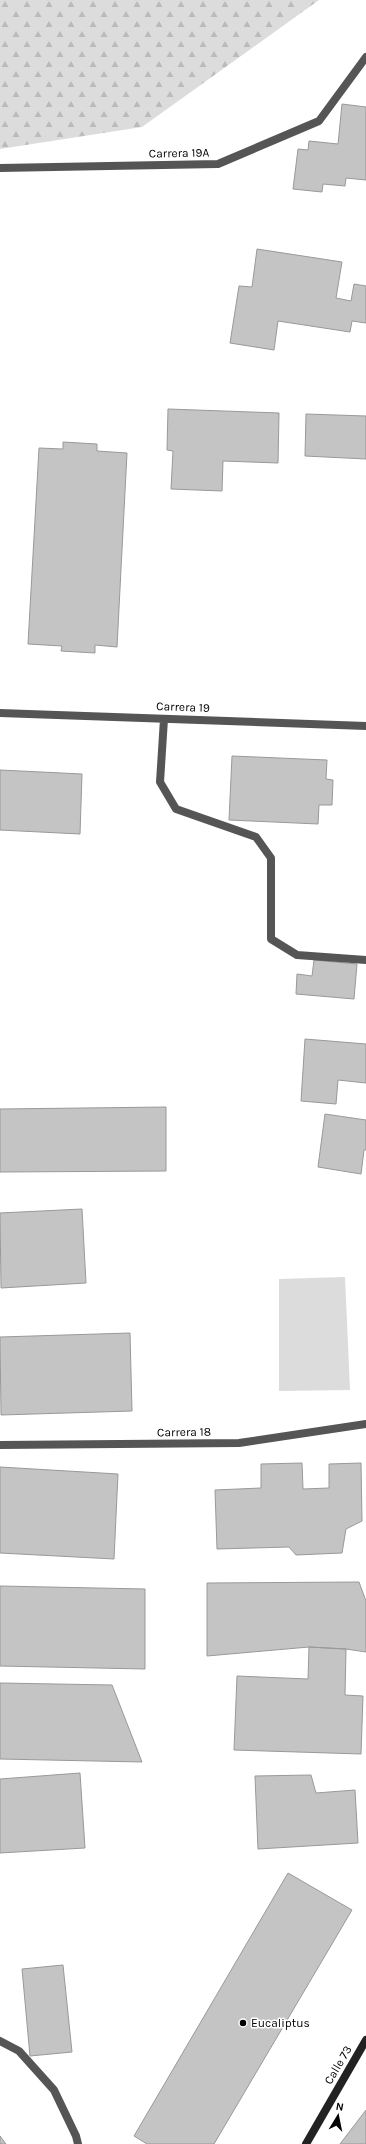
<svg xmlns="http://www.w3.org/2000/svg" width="366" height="2144" font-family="Karla,sans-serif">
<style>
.forest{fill:url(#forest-firs)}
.garden{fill:#dcdcdc}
.building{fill:#c4c4c4;stroke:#999}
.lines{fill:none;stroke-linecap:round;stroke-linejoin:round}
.street{stroke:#555;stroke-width:8}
.secondary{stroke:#222;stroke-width:8}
.poi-dot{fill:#000;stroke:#fff;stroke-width:1.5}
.labels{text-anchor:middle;stroke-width:3;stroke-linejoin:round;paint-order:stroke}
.street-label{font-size:12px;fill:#000;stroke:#fff}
.poi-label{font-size:12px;fill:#000;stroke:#fff;text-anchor:start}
</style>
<defs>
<pattern id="forest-firs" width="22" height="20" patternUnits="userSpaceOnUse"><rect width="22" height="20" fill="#dcdcdc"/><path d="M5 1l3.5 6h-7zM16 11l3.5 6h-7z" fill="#bbb"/></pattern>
</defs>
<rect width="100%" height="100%" fill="#fff"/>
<!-- forest -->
<path class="forest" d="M 0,0 L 319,0 L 142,127 L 0,149 Z"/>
<!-- garden -->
<path class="garden" d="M 345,1277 L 350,1390 L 279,1391 L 279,1279 Z"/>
<!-- building -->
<path class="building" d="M 342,104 L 366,107 L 366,180 L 346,178 L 345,186 L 323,184 L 322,192 L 293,189 L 298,149 L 308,150 L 309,141 L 338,144 Z
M 257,249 L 342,262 L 336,298 L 351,301 L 354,284 L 366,286 L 366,323 L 352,321 L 350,332 L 278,321 L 274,350 L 230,343 L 239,286 L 252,287 Z
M 168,409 L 279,413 L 278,463 L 223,461 L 222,491 L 171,489 L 173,451 L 167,450 Z
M 306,414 L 366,416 L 366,459 L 305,456 Z
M 63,442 L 97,444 L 97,451 L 127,453 L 117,647 L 95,645 L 95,653 L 61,651 L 62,646 L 28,644 L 39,448 L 63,449 Z
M 232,756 L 327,760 L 326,779 L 333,780 L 332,805 L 319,805 L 318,824 L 229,820 Z
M 0,770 L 82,774 L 80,834 L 0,830 Z
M 314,960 L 357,964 L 354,999 L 296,994 L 297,974 L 312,976 Z
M 305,1039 L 366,1044 L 366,1083 L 338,1080 L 336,1104 L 301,1101 Z
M 166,1107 L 166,1171 L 0,1172 L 0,1109 Z
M 325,1114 L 366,1120 L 366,1150 L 364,1150 L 361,1174 L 318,1167 Z
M 82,1209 L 86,1283 L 1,1288 L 0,1213 Z
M 130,1333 L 132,1411 L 1,1415 L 0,1337 Z
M 302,1463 L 303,1489 L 329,1488 L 329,1464 L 361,1463 L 362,1521 L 346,1529 L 342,1553 L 296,1555 L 289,1547 L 217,1549 L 215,1490 L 261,1488 L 261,1464 Z
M 0,1467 L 118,1474 L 114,1559 L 0,1553 Z
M 359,1582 L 366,1601 L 366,1652 L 346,1649 L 309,1647 L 207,1656 L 207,1583 Z
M 0,1586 L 145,1589 L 145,1669 L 0,1666 Z
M 309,1647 L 346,1649 L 345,1695 L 363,1696 L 361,1754 L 234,1750 L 237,1676 L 308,1679 Z
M 0,1683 L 112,1685 L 142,1762 L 0,1759 Z
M 80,1773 L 85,1848 L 0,1853 L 0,1779 Z
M 311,1775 L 316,1793 L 355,1790 L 358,1843 L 258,1849 L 255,1776 Z
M 288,1873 L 352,1910 L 214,2144 L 147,2144 L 134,2136 Z
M 63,1965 L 72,2052 L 30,2056 L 22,1969 Z
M 366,2110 L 366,2144 L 340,2144 Z
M 0,2136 L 6,2144 L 0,2144 Z"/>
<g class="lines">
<!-- street -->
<path class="street" d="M 0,168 L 218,164 L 319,121 L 366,57
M 0,713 L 366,726
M 164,719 L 160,782 L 176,809 L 256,837 L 271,858 L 271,939 L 297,955 L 366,960
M 0,1445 L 239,1443 L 366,1424
M 0,2041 L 19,2051 L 54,2090 L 76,2136 L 78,2144"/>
<!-- secondary -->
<path class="secondary" d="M 306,2144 L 366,2040"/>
</g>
<!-- markers -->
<circle class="poi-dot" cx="243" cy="2023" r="4"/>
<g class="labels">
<!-- street labels -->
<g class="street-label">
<text transform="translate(179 153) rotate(-1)" y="4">Carrera 19A</text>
<text transform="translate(183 707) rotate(2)" y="4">Carrera 19</text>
<text transform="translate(184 1432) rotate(-1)" y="4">Carrera 18</text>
<text transform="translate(338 2065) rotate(-60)" y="4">Calle 73</text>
</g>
<!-- poi labels -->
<g class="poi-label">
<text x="251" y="2027">Eucaliptus</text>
</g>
</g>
<!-- north arrow -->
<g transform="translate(338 2116) rotate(10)" stroke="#ffffff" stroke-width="3" paint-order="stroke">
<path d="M0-3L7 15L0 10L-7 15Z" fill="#000000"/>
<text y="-6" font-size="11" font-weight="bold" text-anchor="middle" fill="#000000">N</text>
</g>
</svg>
